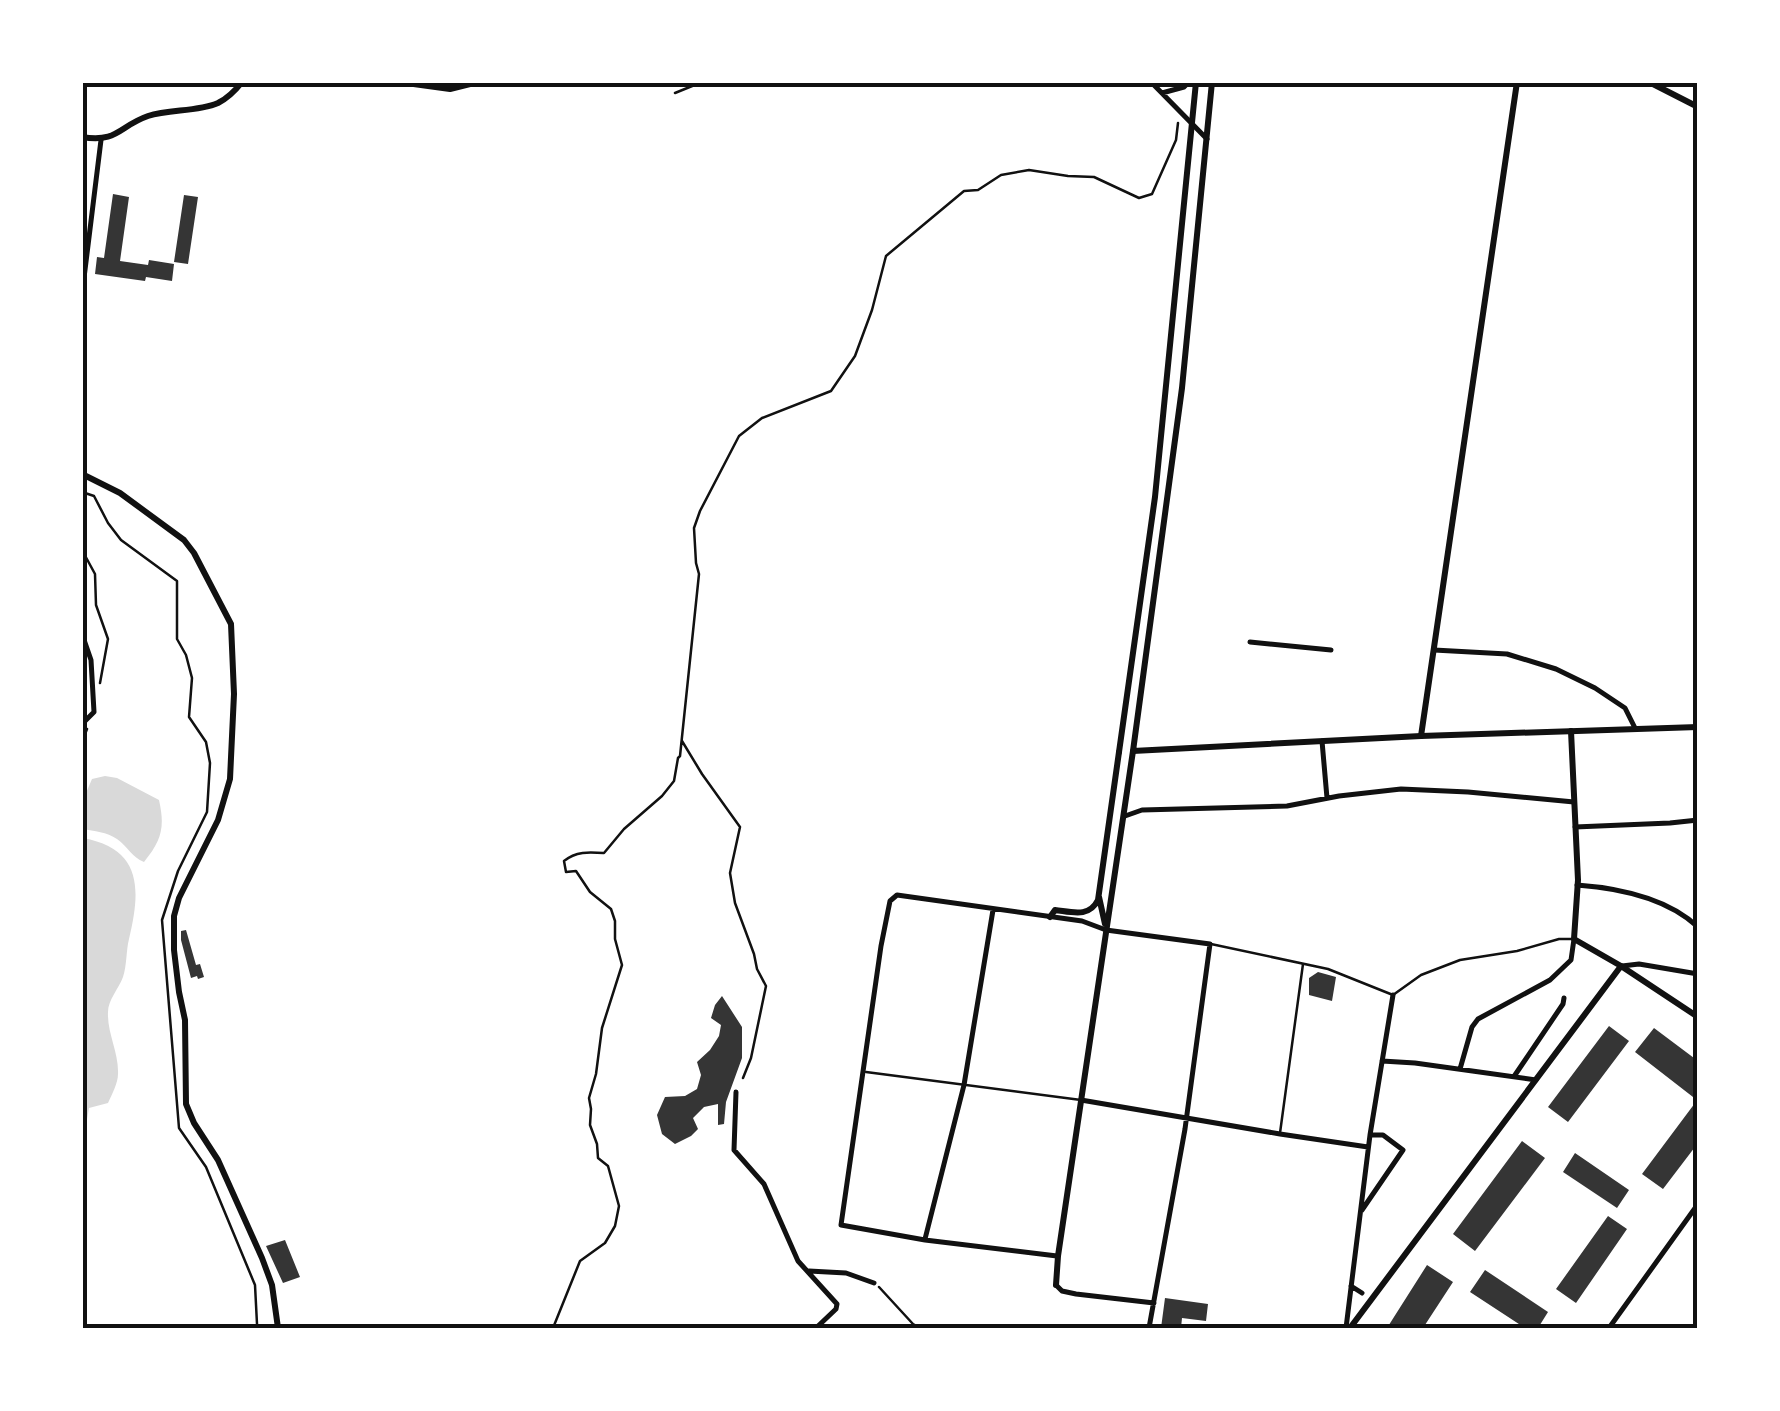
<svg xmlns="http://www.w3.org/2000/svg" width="1780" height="1411" font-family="'Exo 2',sans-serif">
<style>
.water{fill:#d9d9d9}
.building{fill:#353535}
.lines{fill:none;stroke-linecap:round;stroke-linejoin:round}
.path{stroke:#111;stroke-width:2.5}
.service{stroke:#111;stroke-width:2.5}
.minor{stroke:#111;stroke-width:5}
.tertiary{stroke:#111;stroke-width:6}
.secondary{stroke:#111;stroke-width:6}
.neatline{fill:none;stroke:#111;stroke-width:4}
</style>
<rect width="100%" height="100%" fill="#fff"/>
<!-- water -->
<path class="water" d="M 105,776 L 117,778 L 159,800 C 165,827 162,840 144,862 C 132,857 128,847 117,839 C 107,832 94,831 83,829 L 83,800 L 92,779 Z
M 83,838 C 142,849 141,889 129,939 C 126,951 127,965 123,977 C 119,988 108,1000 108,1012 C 107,1033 119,1053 118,1074 C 118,1083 112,1094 108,1103 L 89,1108 L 85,1131 L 83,1132 Z"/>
<!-- building -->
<path class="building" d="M 113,194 L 129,197 L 120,261 L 148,265 L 149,260 L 174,264 L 172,281 L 146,277 L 145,281 L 95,274 L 97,257 L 104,258 Z
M 184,195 L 198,197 L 188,264 L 174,262 Z
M 186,930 L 196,965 L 200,964 L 204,977 L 198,979 L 197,976 L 191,978 L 181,940 L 181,931 Z
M 1318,972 L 1336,977 L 1332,1001 L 1309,995 L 1309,978 Z
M 722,996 L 742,1027 L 742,1058 L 726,1102 L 724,1124 L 718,1125 L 718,1104 L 704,1107 L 693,1118 L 698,1129 L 691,1136 L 675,1144 L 662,1134 L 657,1115 L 665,1097 L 685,1096 L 697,1089 L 701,1075 L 697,1062 L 710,1050 L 719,1036 L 721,1025 L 711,1018 L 715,1005 Z
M 1609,1026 L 1629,1041 L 1568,1122 L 1548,1107 Z
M 1654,1028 L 1698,1061 L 1698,1091 L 1693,1097 L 1635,1052 Z
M 1698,1099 L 1698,1143 L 1663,1189 L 1642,1174 Z
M 1522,1141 L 1545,1158 L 1475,1251 L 1453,1234 Z
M 1575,1153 L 1629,1190 L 1617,1208 L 1563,1172 Z
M 1608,1216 L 1627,1229 L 1576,1303 L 1556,1289 Z
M 285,1240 L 300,1277 L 283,1283 L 266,1246 Z
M 1427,1265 L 1453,1282 L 1423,1328 L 1387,1328 Z
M 1485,1270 L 1548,1312 L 1538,1328 L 1525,1328 L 1470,1292 Z
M 1165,1298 L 1208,1304 L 1206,1321 L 1182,1318 L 1181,1328 L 1161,1328 Z"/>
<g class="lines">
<!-- path -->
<path class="path" d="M 82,492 L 94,496 L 108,523 L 121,540 L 177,581 L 177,639 L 186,655 L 192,678 L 189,717 L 206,742 L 210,763 L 207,812 L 178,871 L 162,920 L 179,1128 L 206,1167 L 255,1285 L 257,1324 L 260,1328
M 82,550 L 95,574 L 96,605 L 108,639 L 100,683
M 682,741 L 702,774 L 740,827 L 730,873 L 735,903 L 754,954 L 757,969 L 766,986 L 751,1058 L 743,1078
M 82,742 L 87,729
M 879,1287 L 913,1324 L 920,1328
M 553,1328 L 580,1261 L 605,1243 L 615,1226 L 619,1206 L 608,1166 L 598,1158 L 597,1144 L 590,1125 L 591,1109 L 589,1098 L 596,1074 L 602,1028 L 622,965 L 615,939 L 615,921 L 611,909 L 590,892 L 576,871 L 566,872 L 564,861 C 576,851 589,852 604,853 L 624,829 L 662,796 L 674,781 L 678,758 L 680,756 L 699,574 L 696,563 L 694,528 L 700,511 L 739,436 L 762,418 L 831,391 L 855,356 L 872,310 L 886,256 L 964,191 L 978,190 L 1001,175 L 1029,170 L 1068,176 L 1094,177 L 1139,198 L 1152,194 L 1176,140 L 1178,123"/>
<!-- service -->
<path class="service" d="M 675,93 L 702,82
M 1211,944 L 1328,969 L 1393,995 L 1421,975 L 1460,960 L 1517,951 L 1559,939 L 1574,939
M 866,1072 L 1081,1100
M 1280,1133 L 1303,964"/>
<!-- minor -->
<path class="minor" d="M 1151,82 L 1207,139
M 1398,83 L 1398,82
M 1162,93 L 1184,87 L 1189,82
M 84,278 L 101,140
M 82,634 L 91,660 L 94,712 L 82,724
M 1250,642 L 1331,650
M 1434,650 L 1507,654 L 1556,669 L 1595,688 L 1625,708 L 1635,728
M 1322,741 L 1327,798
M 1125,816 L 1142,810 L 1287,806 L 1339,796 L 1401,789 L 1468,792 L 1574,802
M 1575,827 L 1670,823 L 1698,820
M 1577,885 C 1618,888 1667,898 1698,927
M 1622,966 L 1639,964 L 1698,974
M 1382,1061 L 1415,1063 L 1536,1080
M 1460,1069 L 1472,1027 L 1478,1019 L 1550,980 L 1571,960 L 1574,939
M 1515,1075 L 1563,1004 L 1564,998
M 736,1092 L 734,1150 L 764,1184 L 798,1261 L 837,1304 L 836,1309 L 816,1328
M 1081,1100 L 1280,1134 L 1368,1147
M 1362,1210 L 1403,1150 L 1383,1135 L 1370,1135
M 925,1239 L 964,1085 L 993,910
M 1057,1256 L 925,1240 L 841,1225 L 881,946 L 890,901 L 897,895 L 1082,921 L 1106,930 L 1210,944 L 1185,1129 L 1149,1328
M 809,1271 L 846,1273 L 874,1283
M 1056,1285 L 1062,1291 L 1076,1294 L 1154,1303
M 1351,1286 L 1362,1293
M 1346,1328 L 1370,1135 L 1393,995
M 1609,1328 L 1698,1204"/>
<!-- tertiary -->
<path class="tertiary" d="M 399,82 L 450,89 L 478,82
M 1649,82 L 1698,107
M 82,137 C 118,143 119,126 148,116 C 170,109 197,112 218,103 C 228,98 235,91 242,82
M 82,474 L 120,493 L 184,540 L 194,553 L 231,624 L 234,694 L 230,779 L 218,820 L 179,898 L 174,916 L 174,950 L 179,992 L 185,1020 L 186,1104 L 194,1123 L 218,1160 L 262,1258 L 272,1285 L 278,1328
M 1571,731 L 1578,880 L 1574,939 L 1621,966 L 1698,1017
M 1421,736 L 1517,82
M 1099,897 L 1105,924
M 1050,917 L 1055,910 C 1072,912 1089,918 1098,900 L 1119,752
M 1056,1285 L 1058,1256 L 1133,751
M 1350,1328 L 1621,966"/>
<!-- secondary -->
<path class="secondary" d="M 1212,82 L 1182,388 L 1133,751 L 1421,736 L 1698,727
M 1119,752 L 1155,497 L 1196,82"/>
</g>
<!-- border -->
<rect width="1780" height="1411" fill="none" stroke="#ffffff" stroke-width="170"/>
<rect x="85" y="85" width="1610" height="1241" class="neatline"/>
</svg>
